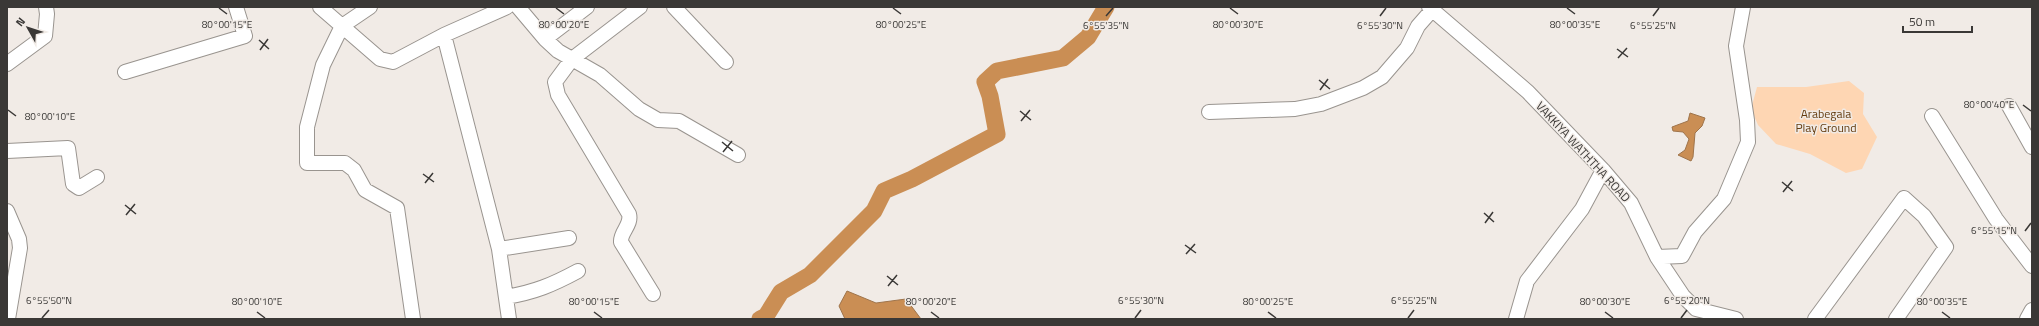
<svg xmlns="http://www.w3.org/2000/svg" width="2039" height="326" font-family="'Titillium Web',sans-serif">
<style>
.green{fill:#fed6b3}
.water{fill:#ca8e54;stroke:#9f744b}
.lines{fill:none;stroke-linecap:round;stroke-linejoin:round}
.river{stroke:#ca8e54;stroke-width:17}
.minor-casing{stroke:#99948f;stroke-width:16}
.minor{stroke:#fff;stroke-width:14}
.ticks{fill:none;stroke:#3a3836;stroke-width:1.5}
.labels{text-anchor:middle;stroke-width:3;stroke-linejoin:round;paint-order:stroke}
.park-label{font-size:12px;fill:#653c0f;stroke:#f1ebe6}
.street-label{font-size:12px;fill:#3a3836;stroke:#f1ebe6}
.ticks-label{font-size:10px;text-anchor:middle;fill:#3a3836;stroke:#f1ebe6;stroke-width:3;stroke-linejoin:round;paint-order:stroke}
</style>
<rect width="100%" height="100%" fill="#f1ebe6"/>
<!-- green -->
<path class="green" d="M 1849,81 L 1864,93 L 1863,114 L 1877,137 L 1862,169 L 1846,173 L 1810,154 L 1776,144 L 1758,125 L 1751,109 L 1757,87 L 1806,87 Z"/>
<!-- water -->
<path class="water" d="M 1690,113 L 1705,118 L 1702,126 L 1695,133 L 1693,157 L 1691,161 L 1678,155 L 1685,150 L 1689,139 L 1683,132 L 1673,131 L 1672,127 L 1688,121 Z
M 847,291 L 876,303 L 906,299 L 921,319 L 845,319 L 839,306 Z"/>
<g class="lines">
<!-- river -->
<path class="river" d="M 760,319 L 766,316 L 781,292 L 810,275 L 874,211 L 884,191 L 912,179 L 997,134 L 990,96 L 985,82 L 997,71 L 1063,58 L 1088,37 L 1106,7"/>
<defs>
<path id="minor" d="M 320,7 L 380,59 L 393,62 L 444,35 L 499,249 L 509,319
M 370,7 L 342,26 L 323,65 L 307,127 L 307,163 L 345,163 L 354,170 L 365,190 L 397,208 L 413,319
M 518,7 L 545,39 L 558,51 L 600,75 L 639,109 L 658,120 L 679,121 L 738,155
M 640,7 L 572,59 L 555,82 L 558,95 L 629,214 C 632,225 620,232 621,242 L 653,294
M 674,7 L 726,62
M 1429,7 L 1528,92 L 1603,170 L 1631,203 L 1657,257 L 1683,296 L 1696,309 L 1736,319
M 444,35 L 507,7
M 545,39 L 587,7
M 7,64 L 45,36 L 47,14 L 46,7
M 125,72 L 245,36 L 236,7
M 2009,106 L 2032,147
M 1209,112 L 1295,109 L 1321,104 L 1363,88 L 1382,77 L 1407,48 L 1418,26 L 1432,10
M 1932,116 L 1996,219 L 2032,266
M 7,151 L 68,148 L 73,184 L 79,188 L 97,177
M 7,211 L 19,239 L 20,248 L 8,319
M 499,249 L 569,238
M 1657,257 L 1682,256 L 1695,232 L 1724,199 L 1748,142 L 1747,120 L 1736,46 L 1743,7
M 506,297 C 535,292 552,285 578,271
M 1516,319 L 1527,281 L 1582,209 L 1603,170
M 1815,319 L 1904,198 L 1924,216 L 1946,247 L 1896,319
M 2027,319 L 2032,310"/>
</defs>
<!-- minor casing -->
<use href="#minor" class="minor-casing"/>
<!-- minor -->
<use href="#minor" class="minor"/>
</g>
<!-- ticks -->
<path class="ticks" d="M 219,8 L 227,14M 556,8 L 564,14M 893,8 L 901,14M 1230,8 L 1238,14M 1567,8 L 1575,14M 1106,16 L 1113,8M 1380,16 L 1386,8M 1653,16 L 1659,8M 259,40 L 269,49M 1617,49 L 1628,57M 260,50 L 268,39M 1618,58 L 1627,48M 1319,80 L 1330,89M 1320,90 L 1328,79M 2023,105 L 2031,111M 8,110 L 16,116M 1020,111 L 1031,120M 1021,121 L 1030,110M 722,142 L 733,151M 723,152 L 732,141M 423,174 L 434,182M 1782,182 L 1793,191M 425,183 L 433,173M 1783,192 L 1792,181M 125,205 L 136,214M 1484,213 L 1494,222M 126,215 L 135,204M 1485,223 L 1493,212M 2025,231 L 2031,223M 1185,245 L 1196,253M 1186,254 L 1195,244M 887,276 L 898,285M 888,286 L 897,275M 257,312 L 265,318M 594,312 L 602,318M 931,312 L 939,318M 1268,312 L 1276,318M 1605,312 L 1613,318M 1942,312 L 1950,318M 42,318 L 49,310M 1135,318 L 1141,310M 1408,318 L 1414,310M 1681,318 L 1687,310"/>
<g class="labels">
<!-- park labels -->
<g class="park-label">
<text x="1826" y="118">Arabegala<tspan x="1826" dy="14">Play Ground</tspan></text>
</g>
<!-- street labels -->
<g class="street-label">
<text transform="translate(1583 152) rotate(47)" y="4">VAKKIYA WATHTHA ROAD</text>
</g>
</g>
<g class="ticks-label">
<text x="564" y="28">80°00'20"E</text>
<text x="227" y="28">80°00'15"E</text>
<text x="901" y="28">80°00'25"E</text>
<text x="1238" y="28">80°00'30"E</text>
<text x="1575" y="28">80°00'35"E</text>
<text x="1106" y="29">6°55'35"N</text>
<text x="1380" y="29">6°55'30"N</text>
<text x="1653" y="29">6°55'25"N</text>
<text x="1989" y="108">80°00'40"E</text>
<text x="50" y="120">80°00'10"E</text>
<text x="1994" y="234">6°55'15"N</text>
<text x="49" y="304">6°55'50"N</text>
<text x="1141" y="304">6°55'30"N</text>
<text x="1414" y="304">6°55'25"N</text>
<text x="1687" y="304">6°55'20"N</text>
<text x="257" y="305">80°00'10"E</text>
<text x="594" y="305">80°00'15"E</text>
<text x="931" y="305">80°00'20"E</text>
<text x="1268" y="305">80°00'25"E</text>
<text x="1605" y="305">80°00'30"E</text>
<text x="1942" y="305">80°00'35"E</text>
</g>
<!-- border -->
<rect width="2039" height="326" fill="none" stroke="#3a3836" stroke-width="16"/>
<!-- north arrow -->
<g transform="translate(28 28) rotate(309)" stroke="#f1ebe6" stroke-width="3" paint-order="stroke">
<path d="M0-3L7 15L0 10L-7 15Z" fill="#3a3836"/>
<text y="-6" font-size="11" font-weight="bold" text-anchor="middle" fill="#3a3836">N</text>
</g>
<!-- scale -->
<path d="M1903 26v6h69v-6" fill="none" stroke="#3a3836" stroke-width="2"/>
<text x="1909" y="26" font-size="12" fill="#3a3836" stroke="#f1ebe6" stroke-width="3" paint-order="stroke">50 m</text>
</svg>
